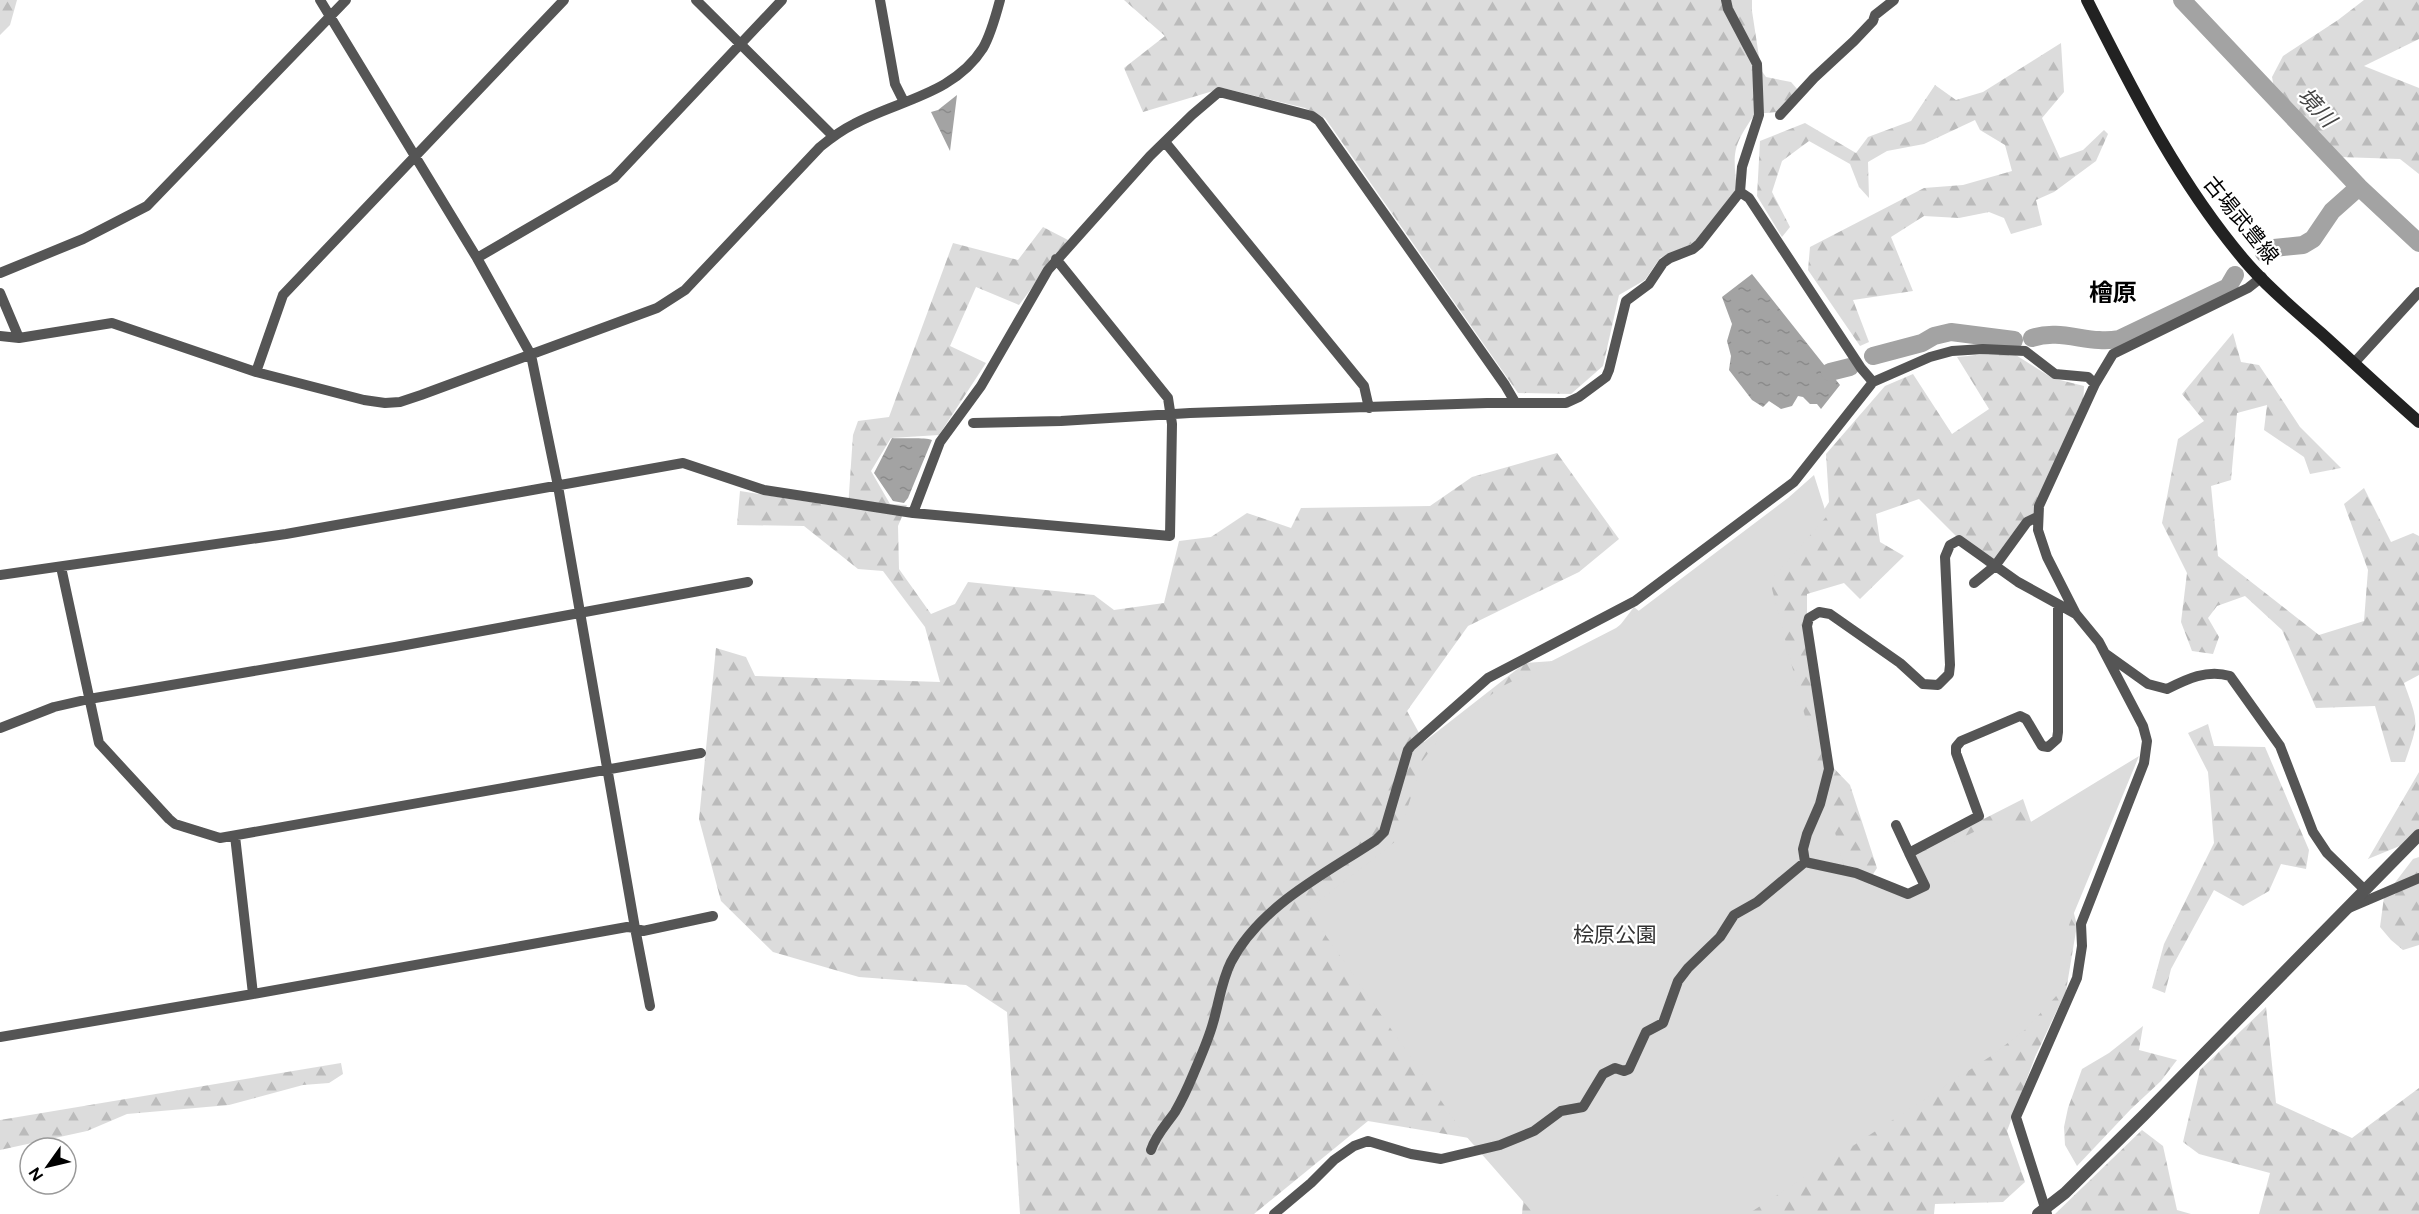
<svg xmlns="http://www.w3.org/2000/svg" width="2419" height="1214" font-family="Figtree,'Noto Sans JP',sans-serif">
<style>
.forest{fill:url(#forest-firs)}
.park{fill:#dcdcdc}
.water{fill:url(#water-ripples)}
.lines{fill:none;stroke-linecap:round;stroke-linejoin:round}
.river{stroke:#a3a3a3;stroke-width:18}
.minor{stroke:#555;stroke-width:10}
.tertiary{stroke:#555;stroke-width:12}
.secondary{stroke:#222;stroke-width:12}
.labels{text-anchor:middle;stroke-width:4.5;stroke-linejoin:round;paint-order:stroke}
.street-label{font-size:21px;fill:#000;stroke:#fff}
.park-label{font-size:21px;fill:#333;stroke:#fff}
.water-label{font-size:22px;font-style:italic;fill:#444;stroke:#fff}
.quarter-label{font-size:24px;font-weight:bold;fill:#000;stroke:#fff}
</style>
<defs>
<pattern id="forest-firs" width="22" height="20" patternUnits="userSpaceOnUse" patternTransform="scale(1.5)"><rect width="22" height="20" fill="#dcdcdc"/><path d="M5 1l3.5 6h-7zM16 11l3.5 6h-7z" fill="#bbb"/></pattern>
<pattern id="water-ripples" width="26" height="14" patternUnits="userSpaceOnUse" patternTransform="scale(1.5)"><rect width="26" height="14" fill="#a3a3a3"/><path d="M2 4q2-2 4 0t4 0M15 11q2-2 4 0t4 0" fill="none" stroke="#8b8b8b"/></pattern>
</defs>
<rect width="100%" height="100%" fill="#fff"/>
<!-- forest -->
<path class="forest" d="M 0,0 L 17,0 L 10,25 L 0,35 Z
M 1124,0 L 1752,0 L 1752,11 L 1761,70 L 1766,77 L 1791,82 L 1798,90 L 1777,112 L 1755,114 C 1734,144 1732,151 1737,188 L 1698,241 L 1660,258 L 1645,280 L 1619,295 L 1603,366 L 1571,394 L 1518,393 L 1325,118 L 1305,108 L 1223,88 L 1143,112 L 1124,68 L 1165,36 Z
M 2364,0 L 2419,0 L 2419,39 L 2364,66 L 2419,88 L 2419,174 L 2400,159 L 2340,157 L 2275,93 L 2272,77 L 2283,56 L 2338,20 Z
M 2061,43 L 2064,92 L 2042,118 L 2060,158 L 2083,150 L 2104,130 L 2108,134 L 2096,161 L 2054,192 L 2036,200 L 2042,225 L 2011,234 L 2004,218 L 1989,212 L 1959,218 L 1924,216 L 1891,237 L 1913,291 L 1853,300 L 1869,342 L 1860,346 L 1808,270 L 1810,247 L 1924,188 L 1963,185 L 2012,171 L 2005,145 L 1980,130 L 1975,120 L 1924,144 L 1887,151 L 1868,162 L 1869,198 L 1859,187 L 1850,164 L 1809,141 L 1782,161 L 1772,192 L 1790,227 L 1782,237 L 1757,196 L 1760,141 L 1805,123 L 1856,153 L 1868,137 L 1911,121 L 1935,85 L 1956,100 L 1983,92 Z
M 1043,227 L 1068,240 L 1019,305 L 976,287 L 950,346 L 986,363 L 939,435 L 891,438 L 871,471 L 890,504 L 907,505 L 898,526 L 899,569 L 931,614 L 955,604 L 968,582 L 1094,595 L 1114,610 L 1164,603 L 1179,541 L 1211,537 L 1247,513 L 1291,528 L 1301,508 L 1430,506 L 1472,477 L 1557,453 L 1619,539 L 1579,572 L 1468,626 L 1407,711 L 1424,742 L 1525,663 L 1595,658 L 1634,607 L 1655,624 L 1727,587 L 1814,525 L 1829,502 L 1826,454 L 1885,386 L 1913,374 L 1952,434 L 1989,409 L 1957,357 L 2011,352 L 2052,378 L 2084,386 L 2083,406 L 2035,518 L 1987,567 L 1919,499 L 1876,514 L 1880,542 L 1904,556 L 1860,599 L 1844,583 L 1807,594 L 1807,646 L 1825,759 L 1850,785 L 1877,868 L 1868,882 L 1907,898 L 1928,888 L 1915,854 L 2023,799 L 2038,842 L 2058,853 L 2077,925 L 2066,991 L 2035,1057 L 2007,1131 L 2025,1182 L 2003,1202 L 1935,1204 L 1934,1214 L 1522,1214 L 1524,1192 L 1481,1140 L 1368,1121 L 1254,1214 L 1020,1214 L 1007,1012 L 966,985 L 859,977 L 773,952 L 721,901 L 699,819 L 716,648 L 746,657 L 755,676 L 940,682 L 925,627 L 883,571 L 858,569 L 804,526 L 737,525 L 740,491 L 848,508 L 853,435 L 858,421 L 889,417 L 953,243 L 1018,260 Z
M 2233,333 L 2241,362 L 2259,365 L 2300,427 L 2341,468 L 2310,474 L 2304,457 L 2264,430 L 2267,405 L 2237,413 L 2231,480 L 2211,486 L 2218,556 L 2319,635 L 2364,621 L 2368,570 L 2344,504 L 2364,488 L 2391,542 L 2413,533 L 2419,536 L 2419,675 L 2404,683 C 2419,724 2419,721 2405,762 L 2391,762 L 2375,706 L 2316,708 L 2282,630 L 2245,596 L 2217,606 L 2208,618 L 2219,637 L 2213,654 L 2192,651 L 2181,622 L 2187,573 L 2162,523 L 2178,439 L 2204,421 L 2182,394 Z
M 2208,724 L 2214,746 L 2265,747 L 2309,850 L 2306,869 L 2281,864 L 2269,891 L 2243,906 L 2214,890 L 2171,969 L 2165,993 L 2152,988 L 2164,944 L 2214,843 L 2208,772 L 2188,733 Z
M 2419,772 L 2419,838 L 2368,859 Z
M 2419,857 L 2419,945 L 2403,950 L 2391,940 L 2380,927 L 2384,897 L 2413,859 Z
M 2266,1007 L 2276,1103 L 2352,1138 L 2419,1088 L 2419,1214 L 2259,1214 L 2270,1173 L 2199,1154 L 2183,1142 L 2200,1070 Z
M 2143,1026 L 2139,1050 L 2177,1060 L 2161,1081 L 2131,1109 L 2077,1166 L 2065,1145 L 2064,1127 L 2068,1108 L 2082,1069 L 2109,1053 Z
M 341,1063 L 343,1074 L 329,1083 L 303,1085 L 229,1105 L 127,1114 L 87,1131 L 0,1150 L 0,1120 Z
M 2142,1130 L 2163,1146 L 2177,1210 L 2191,1214 L 2055,1214 Z"/>
<!-- park -->
<path class="park" d="M 1814,475 L 1827,516 L 1770,581 L 1845,871 L 1908,894 L 1925,885 L 1915,861 L 1990,824 L 2029,823 L 2139,756 L 2069,925 L 2072,951 L 2058,994 L 2026,1029 L 1991,1056 L 1748,1214 L 1534,1214 L 1465,1135 L 1308,910 L 1397,840 L 1423,760 L 1449,726 L 1503,686 L 1616,628 L 1788,498 Z"/>
<!-- water -->
<path class="water" d="M 957,95 L 950,151 L 931,112 L 938,110 Z
M 1752,274 L 1840,385 L 1821,409 L 1817,404 L 1810,404 L 1803,397 L 1798,396 L 1792,406 L 1781,409 L 1769,401 L 1763,407 L 1752,400 L 1729,370 L 1731,356 L 1727,341 L 1732,324 L 1722,297 Z
M 892,438 C 903,439 924,437 932,440 L 908,498 L 904,503 L 893,501 L 874,473 Z"/>
<g class="lines">
<!-- river -->
<path class="river" d="M 2182,0 L 2359,187 L 2419,243
M 2264,253 L 2274,248 L 2303,245 L 2313,239 L 2332,211 L 2359,187
M 2032,338 C 2061,328 2090,345 2119,339 L 2228,287 L 2235,275
M 1873,356 L 1922,343 L 1934,336 L 1951,332 L 2014,340
M 1830,372 L 1850,367"/>
<!-- minor -->
<path class="minor" d="M 696,0 L 833,136
M 880,0 L 895,84 L 904,102
M 1780,115 L 1814,78 L 1854,41 L 1873,21 L 1875,15 L 1894,0
M 1165,142 L 1364,386 L 1369,408
M 1740,192 L 1749,198 L 1861,368 L 1873,382
M 477,258 L 614,178 L 782,0
M 0,273 L 83,239 L 147,206 L 346,0
M 0,293 L 19,338
M 0,336 L 19,338 L 112,323 L 256,372 L 364,400 L 385,403 L 400,402 L 421,395 L 657,308 L 685,290 L 820,147 C 831,138 842,130 854,124 C 899,100 954,94 983,48 C 991,34 996,15 1000,0
M 2354,363 L 2419,292
M 256,372 L 283,295 L 564,0
M 973,423 L 1061,421 L 1190,413 L 1487,403 L 1566,403 L 1579,397 L 1606,377 L 1609,370 L 1626,301 L 1649,284 L 1663,263 L 1670,258 L 1693,249 L 1699,244 L 1740,192 L 1742,167 L 1759,115 L 1757,64 L 1728,9 L 1726,0
M 913,513 L 940,442 L 981,386 L 1048,270 L 1150,156 L 1192,115 L 1219,92 L 1312,116 L 1319,121 L 1505,385 L 1515,402
M 61,567 L 99,743 L 169,819 L 175,824 L 220,838 L 701,753
M 0,575 L 286,534 L 683,463 L 764,490 L 913,513 L 1170,536 L 1172,424 L 1168,398 L 1056,259
M 1974,583 L 1995,566 L 2027,522 L 2037,517
M 2106,654 L 2148,684 L 2167,689 C 2187,679 2207,669 2230,676 L 2280,746 L 2313,832 L 2327,853 L 2365,890
M 0,728 L 54,707 L 89,699 L 395,647 L 748,582
M 1896,825 L 1909,853 L 1979,816 L 1956,753 L 1956,747 L 1961,741 L 2020,716 L 2026,719 L 2042,746 L 2048,747 L 2057,739 L 2058,732 L 2058,605
M 235,836 L 253,994
M 1805,862 L 1856,873 L 1908,894 L 1925,886 L 1909,853
M 2349,908 L 2419,878
M 650,1006 L 635,928 L 643,931 L 713,916
M 0,1037 L 253,994 L 627,927 L 635,928 L 558,486 L 531,355 L 477,258 L 320,0
M 1151,1150 C 1156,1135 1166,1125 1175,1112 C 1182,1100 1188,1087 1193,1075 C 1200,1058 1208,1041 1213,1023 C 1219,1003 1221,982 1231,962 C 1261,905 1325,874 1376,840 L 1384,832 L 1408,750 L 1411,746 L 1488,678 L 1635,601 L 1794,482 L 1873,382 L 1930,357 L 1952,351 L 1983,349 L 2025,351 L 2055,374 L 2088,377 L 2095,384
M 1274,1214 L 1311,1183 L 1334,1160 L 1354,1146 L 1368,1141 L 1411,1154 L 1441,1159 L 1500,1145 L 1534,1131 L 1561,1111 L 1583,1107 L 1603,1074 L 1615,1068 L 1624,1071 L 1629,1069 L 1646,1032 L 1663,1023 L 1678,981 L 1688,968 L 1720,937 L 1734,915 L 1757,902 L 1805,862 L 1803,849 L 1807,834 L 1820,804 L 1829,769 L 1807,626 L 1809,618 L 1819,612 L 1830,614 L 1900,663 L 1923,684 L 1938,685 L 1949,674 L 1950,665 L 1945,557 L 1950,545 L 1959,540 L 2018,582 L 2076,614
M 2047,1214 L 2016,1117 L 2077,978 L 2082,946 L 2081,924 L 2144,763 L 2147,741 L 2143,726 L 2099,642 L 2076,614 L 2047,557 L 2038,530 L 2039,506 L 2095,384 L 2113,354 L 2248,288 L 2262,277"/>
<!-- tertiary -->
<path class="tertiary" d="M 2038,1214 L 2065,1193 L 2144,1115 L 2419,835"/>
<!-- secondary -->
<path class="secondary" d="M 2087,0 C 2133,91 2178,182 2245,261 C 2267,287 2295,310 2321,333 C 2354,363 2386,393 2419,422"/>
</g>
<g class="labels">
<!-- street labels -->
<g class="street-label">
<text transform="translate(2241 220) rotate(51)" y="7">古場武豊線</text>
</g>
<!-- park labels -->
<g class="park-label">
<text x="1615" y="942">桧原公園</text>
</g>
<!-- water labels -->
<g class="water-label">
<text transform="translate(2317 107) rotate(47)" y="8">境川</text>
</g>
<!-- quarter labels -->
<g class="quarter-label">
<text x="2113" y="301">檜原</text>
</g>
</g>
<!-- north arrow -->
<g transform="translate(48 1166) rotate(236)"><circle r="28" fill="#ffffff" stroke="#999999" stroke-width="1.5"/>
<path d="M0-4.5L10 22L0 15L-10 22Z" fill="#000000"/>
<text y="-9" font-size="16" font-weight="bold" text-anchor="middle" fill="#000000">N</text>
</g>
</svg>
